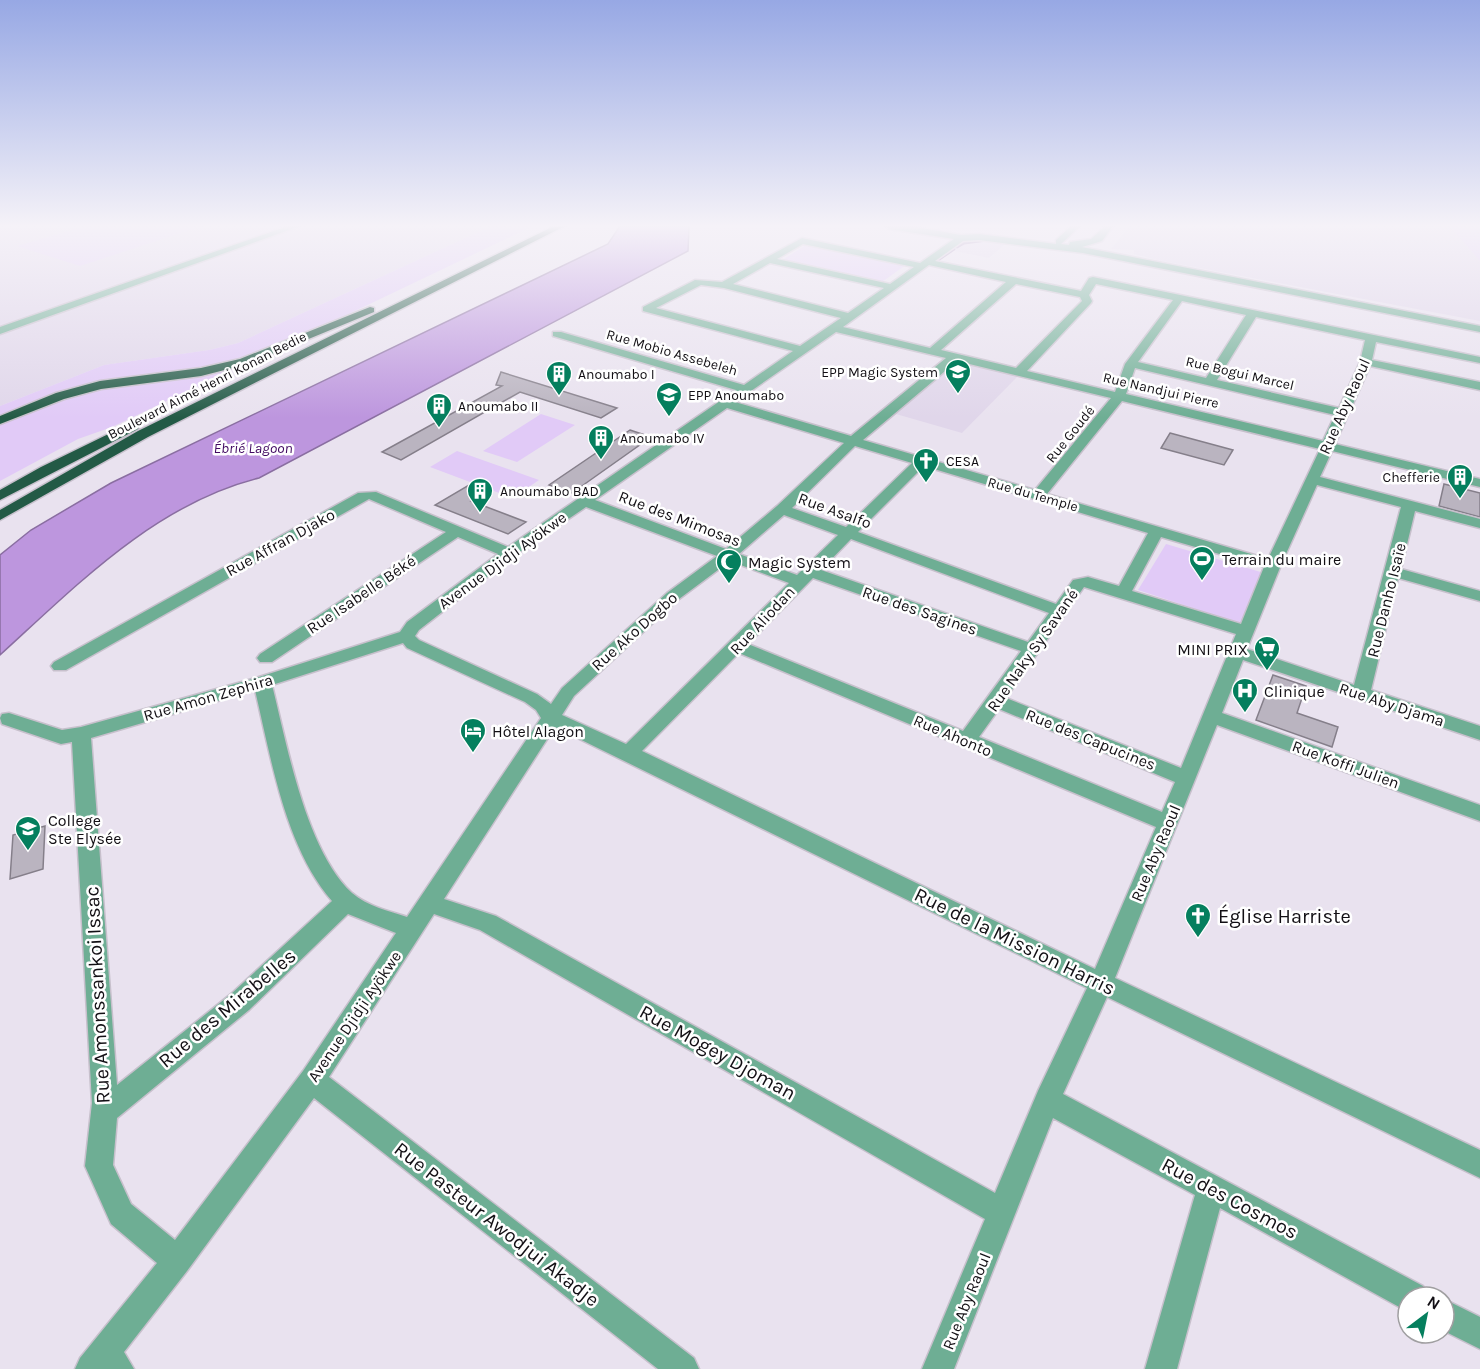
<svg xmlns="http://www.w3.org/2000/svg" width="1480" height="1369" font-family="Karla,sans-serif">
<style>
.built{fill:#e0d6ea}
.green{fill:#e1caf7}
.water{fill:#bd96de;stroke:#8a6ea1;stroke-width:1.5}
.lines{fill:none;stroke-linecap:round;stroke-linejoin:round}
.stream{stroke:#8a6ea1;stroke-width:3}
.building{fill:#bab4c0;stroke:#857f8a;stroke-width:1.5}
.minor-casing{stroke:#c7c0cc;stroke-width:3}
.highway-casing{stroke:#c7c0cc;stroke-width:3}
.minor{fill:#6eae94;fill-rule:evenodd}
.highway{fill:#235a46;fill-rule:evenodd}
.labels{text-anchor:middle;stroke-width:5;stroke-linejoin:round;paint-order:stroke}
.far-street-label{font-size:14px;fill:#120f14;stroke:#fff}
.far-poi-label{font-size:14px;fill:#120f14;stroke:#fff;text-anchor:start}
.far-water-label{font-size:15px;font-style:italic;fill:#410961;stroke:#fff}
.street-label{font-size:16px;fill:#120f14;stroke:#fff}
.poi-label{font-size:16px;fill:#120f14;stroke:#fff;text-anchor:start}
.near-poi-label{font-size:20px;fill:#120f14;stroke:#fff;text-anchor:start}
.near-street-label{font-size:20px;fill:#120f14;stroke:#fff}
</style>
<rect width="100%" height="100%" fill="#e9e2ef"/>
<!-- built -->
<path class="built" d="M 0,226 L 491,226 L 238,343 L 209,350 L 104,365 L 0,406 Z
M 1130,226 L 1480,226 L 1480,321 L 1157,260 L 1134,254 L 1134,250 L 1111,249 Z
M 976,239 L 1006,243 L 989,258 L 950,250 L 963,240 Z
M 956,361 L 1018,376 L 962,433 L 896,414 Z"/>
<!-- green -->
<path class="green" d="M 85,226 L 202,226 L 80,266 L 17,246 Z
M 491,226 L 533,226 L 112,427 L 78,439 L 0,481 L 0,406 L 104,365 L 209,350 L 238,343 Z
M 1415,226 L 1480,226 L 1480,261 L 1452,229 Z
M 809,243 L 907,264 L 882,282 L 782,260 Z
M 541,414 L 575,425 L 517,462 L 483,451 Z
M 457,451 L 539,480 L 513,498 L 430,467 Z
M 1166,544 L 1264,573 L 1241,624 L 1138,590 Z"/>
<!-- water -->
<path class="water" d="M 620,226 L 689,226 L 688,251 L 259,478 C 155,504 77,585 0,655 L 0,555 L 31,530 L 111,483 L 608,244 Z"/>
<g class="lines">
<!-- stream -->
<path class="stream" d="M 957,247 L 964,243 L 987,240
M 935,262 L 954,249"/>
</g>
<!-- building -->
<path class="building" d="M 501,372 L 617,408 L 601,418 L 520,392 L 401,460 L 382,452 L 502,386 L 496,385 Z
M 630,430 L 651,437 L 572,493 L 549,485 Z
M 1170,433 L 1233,450 L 1224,465 L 1161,448 Z
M 1444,484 L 1480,493 L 1480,517 L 1439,506 Z
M 469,485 L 486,491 L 471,501 L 526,522 L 508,534 L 435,505 Z
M 1273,675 L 1306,686 L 1297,713 L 1338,727 L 1332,747 L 1256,720 Z
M 45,826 L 43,869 L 10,879 L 13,835 Z"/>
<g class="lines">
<defs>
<path id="minor" d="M 288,226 L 300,226 L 0,334 L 0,327 Z
M 885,226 L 910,226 L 961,235 L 979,234 L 1056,244 L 1056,240 L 1071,226 L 1080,226 L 1061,244 L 1069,245 L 1070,242 L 1091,239 L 1105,226 L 1113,226 L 1102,241 L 1082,247 L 1480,326 L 1480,332 L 1083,253 L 979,240 L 963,241 L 935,261 L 1081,291 L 1089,278 L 1093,277 L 1480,357 L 1480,363 L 1376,342 L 1372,360 L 1480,382 L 1480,390 L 1370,366 L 1335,444 L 1480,479 L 1480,487 L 1332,451 L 1320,477 L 1480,519 L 1480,528 L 1415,511 L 1401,569 L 1480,591 L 1480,601 L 1398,578 L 1371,690 L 1480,726 L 1480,740 L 1243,660 L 1222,713 L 1480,805 L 1480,821 L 1217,725 L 1115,978 L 1480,1150 L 1480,1178 L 1107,997 L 1063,1094 L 1423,1286 L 1427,1297 L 1408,1297 L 1408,1310 L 1401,1308 L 1220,1208 L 1177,1369 L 1145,1369 L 1195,1195 L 1053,1118 L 954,1369 L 922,1369 L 985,1219 L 480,930 L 434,914 L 329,1077 L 694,1358 L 699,1369 L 658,1369 L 314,1098 L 187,1271 L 124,1352 L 134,1369 L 75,1369 L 80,1358 L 157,1263 L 111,1224 L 85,1166 L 92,1103 L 72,742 L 61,744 L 2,724 L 0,718 L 2,714 L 9,713 L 62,730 L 81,727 L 256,678 L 400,632 L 407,622 L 498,554 L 458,537 L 272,662 L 260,662 L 257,658 L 260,654 L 446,532 L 369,499 L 66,670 L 54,670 L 51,666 L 54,662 L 358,493 L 376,492 L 508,547 L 736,390 L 553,336 L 553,332 L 561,332 L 744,385 L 793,351 L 643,311 L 643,307 L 695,280 L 722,282 L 802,238 L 920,263 L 954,239 L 889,229 ZM 803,244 L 914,267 L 890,284 L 777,259 ZM 770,263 L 884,288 L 848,313 L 733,284 ZM 929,265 L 1006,282 L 930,348 L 843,327 ZM 1016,284 L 1080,297 L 1082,301 L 1016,368 L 941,350 ZM 1096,284 L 1173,300 L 1125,364 L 1115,392 L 1027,371 L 1091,303 L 1092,301 L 1089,295 ZM 701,285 L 724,288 L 841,318 L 800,346 L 656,308 ZM 1182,301 L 1246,315 L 1206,378 L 1138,362 ZM 1256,317 L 1365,340 L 1360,362 L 1339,408 L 1217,380 ZM 836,332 L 946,358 L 851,436 L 735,402 ZM 957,361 L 1111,398 L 1035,490 L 863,440 ZM 1135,368 L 1335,415 L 1323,441 L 1126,394 ZM 1122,401 L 1320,449 L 1268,559 L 1047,494 ZM 727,408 L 844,443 L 777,506 L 726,549 L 595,500 ZM 855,446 L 912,463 L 846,527 L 792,508 ZM 924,466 L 1148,533 L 1119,586 L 1088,577 L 1073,580 L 1056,604 L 858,532 ZM 1317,485 L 1401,507 L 1354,685 L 1247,649 L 1281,565 ZM 586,507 L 717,556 L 667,593 L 562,688 L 551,704 L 537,694 L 419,640 L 415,636 L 419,630 L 514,556 ZM 784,515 L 838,535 L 797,575 L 739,554 ZM 1161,537 L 1264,567 L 1241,624 L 1132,591 ZM 851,539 L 1049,613 L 1028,642 L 821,570 ZM 730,561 L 789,583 L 626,744 L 562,715 L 574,696 L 679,599 ZM 813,578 L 1021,651 L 963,731 L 748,644 ZM 1084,587 L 1236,634 L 1181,768 L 1006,698 ZM 403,643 L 407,648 L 525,702 L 536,710 L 541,718 L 407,917 C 389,911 367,906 352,893 C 306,851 287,745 272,685 ZM 739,653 L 1156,827 L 1095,969 L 642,751 ZM 255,690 C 271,758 285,847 332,901 L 231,994 L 117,1085 L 91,738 ZM 999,709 L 1175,782 L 1162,812 L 979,737 ZM 555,727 L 1087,988 L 1038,1091 L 995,1193 L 496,916 L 444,899 ZM 348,914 L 396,933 L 303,1071 L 175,1240 L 131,1204 L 113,1165 L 117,1118 L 249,1010 Z
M 1444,1299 L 1480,1317 L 1480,1349 L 1444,1331 Z"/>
<path id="highway" d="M 554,226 L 565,226 L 148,437 L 0,520 L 0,510 L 138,431 Z
M 370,307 L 374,308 L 374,312 L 248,364 L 201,376 L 101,389 L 64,399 L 0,424 L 0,416 L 56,393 L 100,381 L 201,368 L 240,359 Z
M 133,422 L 139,426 L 138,429 L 0,500 L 0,490 L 41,467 Z"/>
</defs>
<!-- minor casing -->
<use href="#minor" class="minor-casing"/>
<!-- highway casing -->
<use href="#highway" class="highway-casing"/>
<!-- minor -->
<use href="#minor" class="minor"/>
<!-- highway -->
<use href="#highway" class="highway"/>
</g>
<!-- sky -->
<linearGradient id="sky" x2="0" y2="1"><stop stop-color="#97a8e4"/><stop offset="0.54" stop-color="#f5f2f8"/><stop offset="1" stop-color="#f5f2f8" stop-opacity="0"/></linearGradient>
<rect width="1480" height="418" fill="url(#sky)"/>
<!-- icons -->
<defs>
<symbol id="school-pin" viewBox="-11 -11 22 30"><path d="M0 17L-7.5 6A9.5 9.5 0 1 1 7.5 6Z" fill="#057f5e" stroke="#fff"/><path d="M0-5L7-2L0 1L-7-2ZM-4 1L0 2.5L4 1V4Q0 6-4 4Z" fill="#fff"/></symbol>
<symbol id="building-pin" viewBox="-11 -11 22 30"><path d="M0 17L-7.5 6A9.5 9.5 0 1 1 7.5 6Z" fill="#057f5e" stroke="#fff"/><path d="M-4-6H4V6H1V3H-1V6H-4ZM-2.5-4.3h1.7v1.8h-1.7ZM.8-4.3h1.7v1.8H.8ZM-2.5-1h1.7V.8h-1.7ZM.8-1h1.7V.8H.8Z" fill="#fff"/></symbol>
<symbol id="church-pin" viewBox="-11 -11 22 30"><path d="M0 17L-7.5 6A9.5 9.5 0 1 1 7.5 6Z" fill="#057f5e" stroke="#fff"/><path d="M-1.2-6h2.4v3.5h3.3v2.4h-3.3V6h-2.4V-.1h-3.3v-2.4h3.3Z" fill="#fff"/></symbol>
<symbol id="stadium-pin" viewBox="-11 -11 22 30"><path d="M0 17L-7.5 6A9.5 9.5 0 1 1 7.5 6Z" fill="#057f5e" stroke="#fff"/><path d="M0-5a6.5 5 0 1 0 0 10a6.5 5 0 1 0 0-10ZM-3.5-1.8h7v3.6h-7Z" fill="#fff"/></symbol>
<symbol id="mosque-pin" viewBox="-11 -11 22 30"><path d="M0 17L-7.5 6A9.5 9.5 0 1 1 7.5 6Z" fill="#057f5e" stroke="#fff"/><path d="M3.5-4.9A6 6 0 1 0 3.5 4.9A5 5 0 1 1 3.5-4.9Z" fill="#fff"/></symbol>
<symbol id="supermarket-pin" viewBox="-11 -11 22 30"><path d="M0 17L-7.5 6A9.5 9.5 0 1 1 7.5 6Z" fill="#057f5e" stroke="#fff"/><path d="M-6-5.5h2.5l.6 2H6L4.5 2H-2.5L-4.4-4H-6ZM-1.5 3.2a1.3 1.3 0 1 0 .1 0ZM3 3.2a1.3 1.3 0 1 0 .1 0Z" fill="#fff"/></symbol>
<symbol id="hospital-pin" viewBox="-11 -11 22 30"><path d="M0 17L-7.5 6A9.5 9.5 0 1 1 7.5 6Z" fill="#057f5e" stroke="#fff"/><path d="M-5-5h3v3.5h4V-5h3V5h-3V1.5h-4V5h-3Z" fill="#fff"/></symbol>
<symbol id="hotel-pin" viewBox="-11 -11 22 30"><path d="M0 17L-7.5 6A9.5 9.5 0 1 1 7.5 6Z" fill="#057f5e" stroke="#fff"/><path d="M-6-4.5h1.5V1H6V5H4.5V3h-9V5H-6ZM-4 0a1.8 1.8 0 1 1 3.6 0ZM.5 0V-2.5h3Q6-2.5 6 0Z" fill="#fff"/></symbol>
</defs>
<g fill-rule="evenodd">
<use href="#school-pin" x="943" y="357" width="30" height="40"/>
<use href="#building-pin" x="544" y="359" width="30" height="40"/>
<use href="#school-pin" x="654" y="380" width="30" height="40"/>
<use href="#building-pin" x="424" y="391" width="30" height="40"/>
<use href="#building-pin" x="586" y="423" width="30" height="40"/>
<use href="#church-pin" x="911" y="446" width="30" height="40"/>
<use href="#building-pin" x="1445" y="462" width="30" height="40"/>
<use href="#building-pin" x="465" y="476" width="30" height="40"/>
<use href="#stadium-pin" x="1187" y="544" width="30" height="40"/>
<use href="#mosque-pin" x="714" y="547" width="30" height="40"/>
<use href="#supermarket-pin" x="1252" y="634" width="30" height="40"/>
<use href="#hospital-pin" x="1230" y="676" width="30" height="40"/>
<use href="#hotel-pin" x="458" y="716" width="30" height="40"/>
<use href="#school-pin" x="13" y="814" width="30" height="40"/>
<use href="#church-pin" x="1183" y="901" width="30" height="40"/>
</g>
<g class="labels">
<!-- far-street labels -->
<g class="far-street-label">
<text transform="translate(672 352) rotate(16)" y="5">Rue Mobio Assebeleh</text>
<text transform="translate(1240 373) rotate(13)" y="5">Rue Bogui Marcel</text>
<text transform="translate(207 385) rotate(-27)" y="5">Boulevard Aimé Henri Konan Bedie</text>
<text transform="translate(1161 390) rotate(13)" y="5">Rue Nandjui Pierre</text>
<text transform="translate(1070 434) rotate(-51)" y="5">Rue Goudé</text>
<text transform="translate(1033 494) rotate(16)" y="5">Rue du Temple</text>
</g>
<!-- far-poi labels -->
<g class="far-poi-label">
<text x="938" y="377" text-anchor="end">EPP Magic System</text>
<text x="578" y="379">Anoumabo I</text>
<text x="688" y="400">EPP Anoumabo</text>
<text x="458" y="411">Anoumabo II</text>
<text x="620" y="443">Anoumabo IV</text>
<text x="946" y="466">CESA</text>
<text x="1440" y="482" text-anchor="end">Chefferie</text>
<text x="500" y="496">Anoumabo BAD</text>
</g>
<!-- far-water labels -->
<g class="far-water-label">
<text x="253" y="453">Ébrié Lagoon</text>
</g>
<!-- street labels -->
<g class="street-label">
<text transform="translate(1344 406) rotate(-66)" y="6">Rue Aby Raoul</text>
<text transform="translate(835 510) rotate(20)" y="6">Rue Asalfo</text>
<text transform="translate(680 518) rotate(21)" y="6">Rue des Mimosas</text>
<text transform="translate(280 542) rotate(-29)" y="6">Rue Affran Djako</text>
<text transform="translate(502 560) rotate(-36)" y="6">Avenue Djidji Ayökwe</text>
<text transform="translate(361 594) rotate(-34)" y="6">Rue Isabelle Béké</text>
<text transform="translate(1386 600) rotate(-76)" y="6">Rue Danho Isaïe</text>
<text transform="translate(920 610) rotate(19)" y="6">Rue des Sagines</text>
<text transform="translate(762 620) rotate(-47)" y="6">Rue Aliodan</text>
<text transform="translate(634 631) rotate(-42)" y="6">Rue Ako Dogbo</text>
<text transform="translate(1032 650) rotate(-55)" y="6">Rue Naky Sy Savané</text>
<text transform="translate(208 697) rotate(-16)" y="6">Rue Amon Zephira</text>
<text transform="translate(1392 704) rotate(18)" y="6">Rue Aby Djama</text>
<text transform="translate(953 735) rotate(23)" y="6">Rue Ahonto</text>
<text transform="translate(1091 739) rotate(22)" y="6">Rue des Capucines</text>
<text transform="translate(1346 764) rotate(20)" y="6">Rue Koffi Julien</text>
<text transform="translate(1155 853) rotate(-67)" y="6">Rue Aby Raoul</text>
<text transform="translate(354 1016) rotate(-56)" y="6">Avenue Djidji Ayökwe</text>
<text transform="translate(966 1301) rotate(-68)" y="6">Rue Aby Raoul</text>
</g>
<!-- poi labels -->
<g class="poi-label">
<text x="1222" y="565">Terrain du maire</text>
<text x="748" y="568">Magic System</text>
<text x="1248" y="655" text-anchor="end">MINI PRIX</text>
<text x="1264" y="697">Clinique</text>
<text x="492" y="737">Hôtel Alagon</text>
<text x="48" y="826">College<tspan x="48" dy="18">Ste Elysée</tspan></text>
</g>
<!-- near-poi labels -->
<g class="near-poi-label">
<text x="1218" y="923">Église Harriste</text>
</g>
<!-- near-street labels -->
<g class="near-street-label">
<text transform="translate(1015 941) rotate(26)" y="7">Rue de la Mission Harris</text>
<text transform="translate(97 995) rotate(-93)" y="7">Rue Amonssankoi Issac</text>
<text transform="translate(227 1008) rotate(-40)" y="7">Rue des Mirabelles</text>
<text transform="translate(718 1052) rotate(29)" y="7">Rue Mogey Djoman</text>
<text transform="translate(1230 1198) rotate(28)" y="7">Rue des Cosmos</text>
<text transform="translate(497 1224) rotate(38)" y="7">Rue Pasteur Awodjui Akadje</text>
</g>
</g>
<!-- north arrow -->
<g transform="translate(1426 1315) rotate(32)"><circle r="28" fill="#ffffff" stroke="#a09fa1" stroke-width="1.5"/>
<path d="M0-4.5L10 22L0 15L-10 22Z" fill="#057f5e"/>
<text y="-9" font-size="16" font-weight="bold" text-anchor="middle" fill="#120f14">N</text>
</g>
</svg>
